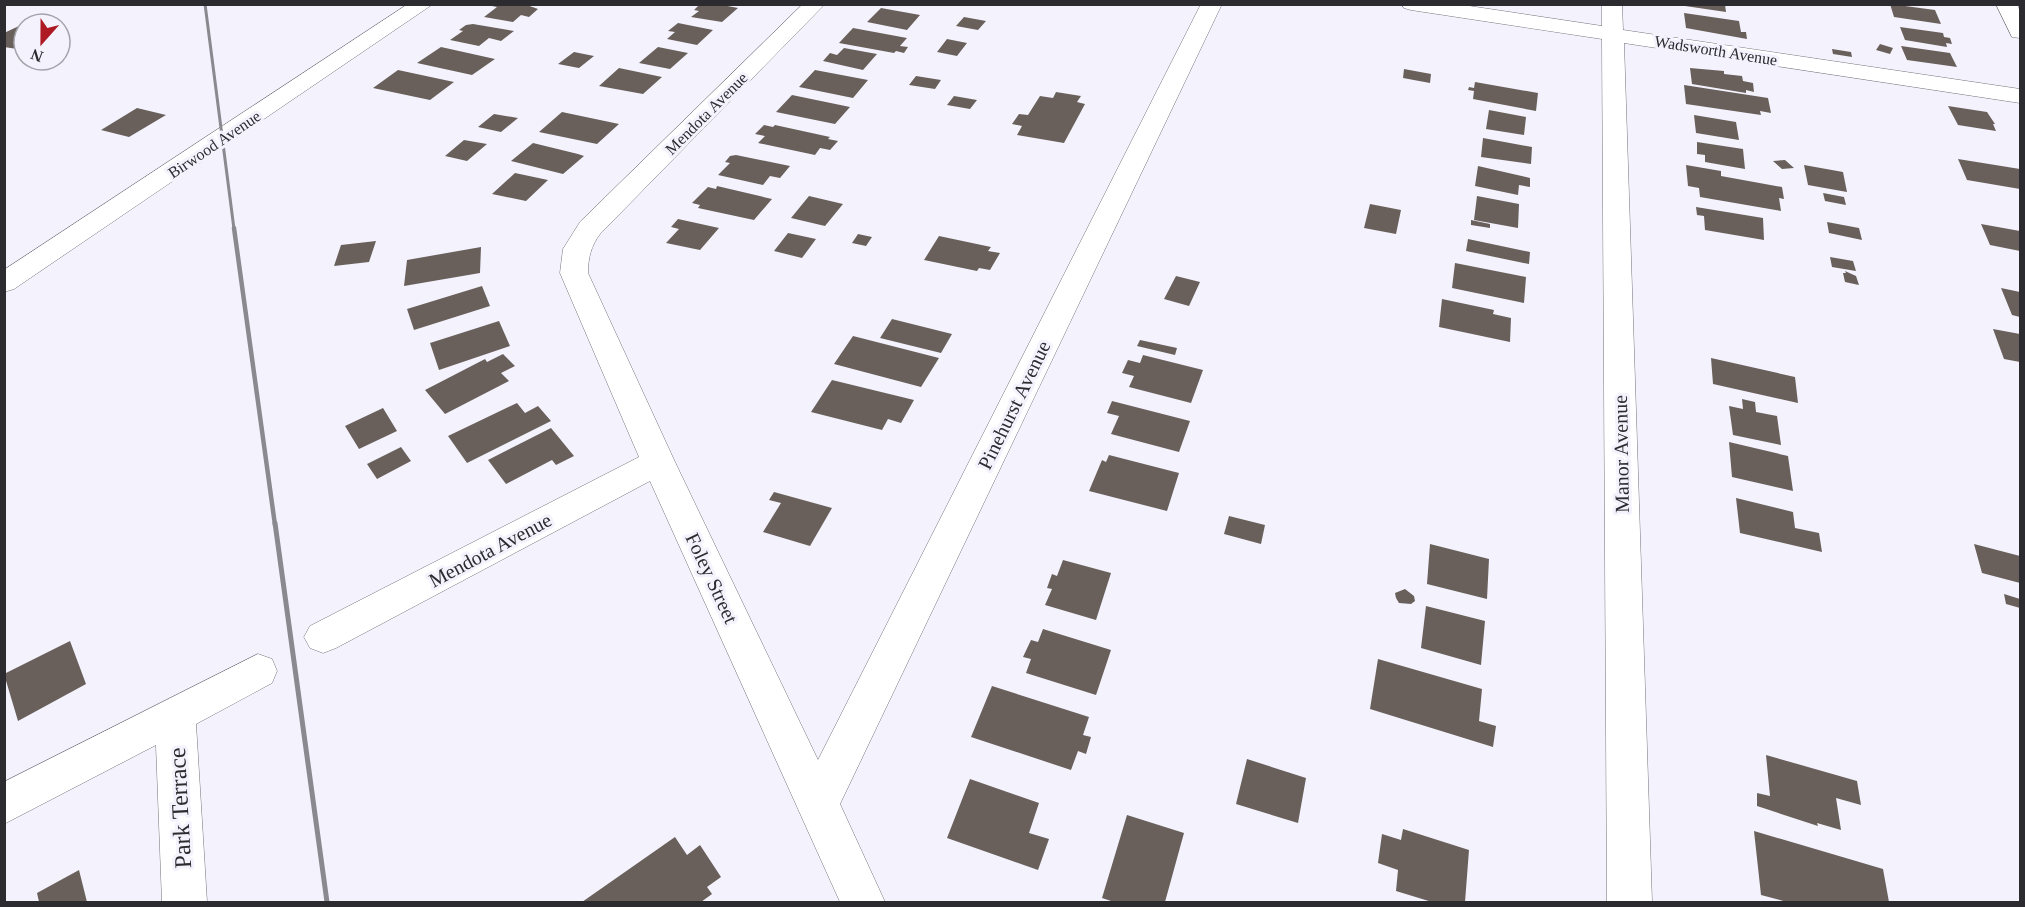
<svg xmlns="http://www.w3.org/2000/svg" width="2025" height="907" font-family="'Times New Roman',serif">
<style>
.building{fill:#69605c}
.lines{fill:none;stroke-linecap:round;stroke-linejoin:round}
.minor-casing{stroke:#74737b;stroke-width:1}
.minor{fill:#fff;fill-rule:evenodd}
.rail-far2{stroke:#8a8990;stroke-width:3}
.rail-far1{stroke:#8a8990;stroke-width:4.5}
.rail{stroke:#8a8990;stroke-width:5}
.labels{text-anchor:middle;stroke-width:6;stroke-linejoin:round;paint-order:stroke}
.far-street-label{font-size:16px;fill:#2c2b2f;stroke:#f4f3fd}
.street-label{font-size:20px;fill:#2c2b2f;stroke:#f4f3fd}
.near-street-label{font-size:24px;fill:#2c2b2f;stroke:#f4f3fd}
</style>
<rect width="100%" height="100%" fill="#f4f3fd"/>
<!-- building -->
<path class="building" d="M 494,4 L 524,4 L 538,9 L 529,17 L 521,15 L 513,22 L 484,17 L 497,7 L 492,6 Z
M 700,4 L 717,4 L 738,8 L 722,22 L 691,17 L 699,11 L 694,10 Z
M 1685,4 L 1725,4 L 1726,12 L 1685,6 Z
M 1890,4 L 1935,10 L 1941,24 L 1894,17 Z
M 881,8 L 920,15 L 907,30 L 867,22 Z
M 1684,13 L 1739,21 L 1741,32 L 1746,32 L 1747,39 L 1686,28 Z
M 964,17 L 986,21 L 978,30 L 956,26 Z
M 678,23 L 713,30 L 697,45 L 667,39 L 675,32 L 668,31 Z
M 473,24 L 514,31 L 501,41 L 489,38 L 479,46 L 450,40 L 463,31 L 459,30 L 466,25 Z
M 19,26 L 24,27 L 24,50 L 4,47 L 4,33 Z
M 1900,27 L 1943,33 L 1944,37 L 1950,38 L 1952,44 L 1946,43 L 1947,47 L 1905,40 Z
M 853,28 L 907,38 L 900,46 L 908,47 L 904,53 L 896,51 L 894,53 L 839,43 Z
M 947,39 L 967,43 L 957,56 L 937,52 Z
M 1880,44 L 1893,48 L 1890,54 L 1876,50 Z
M 1901,46 L 1950,53 L 1957,67 L 1907,60 Z
M 441,47 L 495,59 L 472,75 L 417,63 Z
M 658,47 L 688,53 L 670,69 L 639,63 Z
M 844,48 L 877,54 L 863,70 L 823,61 L 830,53 L 837,55 Z
M 1832,49 L 1851,52 L 1852,57 L 1833,54 Z
M 574,52 L 594,56 L 579,68 L 558,64 Z
M 619,68 L 662,77 L 643,94 L 599,86 Z
M 1690,68 L 1724,71 L 1724,74 L 1742,76 L 1743,81 L 1753,83 L 1754,92 L 1746,90 L 1746,93 L 1692,84 Z
M 1404,69 L 1431,74 L 1430,83 L 1403,78 Z
M 398,70 L 454,82 L 430,100 L 373,88 Z
M 815,70 L 868,80 L 853,98 L 799,87 Z
M 916,76 L 941,80 L 935,89 L 909,85 Z
M 1475,82 L 1538,93 L 1536,111 L 1473,99 L 1474,91 L 1468,90 L 1469,87 L 1474,88 Z
M 1684,85 L 1768,98 L 1771,113 L 1760,111 L 1761,115 L 1686,104 Z
M 1056,92 L 1081,96 L 1077,102 L 1085,104 L 1064,143 L 1017,135 L 1022,126 L 1012,124 L 1019,114 L 1028,115 L 1040,96 L 1053,98 Z
M 792,95 L 850,107 L 835,124 L 776,112 Z
M 954,96 L 977,100 L 970,109 L 947,105 Z
M 1948,106 L 1987,112 L 1995,124 L 1993,124 L 1996,131 L 1958,125 Z
M 137,108 L 166,115 L 129,137 L 101,130 Z
M 1489,110 L 1526,117 L 1524,135 L 1486,129 Z
M 562,112 L 619,124 L 597,144 L 539,132 Z
M 494,114 L 518,118 L 501,132 L 478,127 Z
M 1694,115 L 1736,122 L 1739,140 L 1696,133 Z
M 764,125 L 773,127 L 775,125 L 830,137 L 828,139 L 838,141 L 830,150 L 820,148 L 815,155 L 758,143 L 765,136 L 755,134 Z
M 1483,138 L 1532,147 L 1531,164 L 1481,157 Z
M 464,140 L 487,144 L 467,161 L 445,156 Z
M 1697,142 L 1743,149 L 1745,169 L 1705,162 L 1705,155 L 1697,154 Z
M 533,143 L 578,154 L 584,156 L 563,174 L 511,161 Z
M 736,155 L 790,166 L 780,178 L 770,176 L 763,185 L 718,175 L 730,163 L 725,162 L 730,156 Z
M 1958,159 L 2020,169 L 2020,189 L 1967,180 Z
M 1785,160 L 1794,168 L 1782,169 L 1773,161 Z
M 1686,165 L 1721,171 L 1721,176 L 1782,187 L 1784,199 L 1779,198 L 1781,211 L 1700,197 L 1699,188 L 1688,186 Z
M 1804,165 L 1843,172 L 1847,192 L 1808,185 Z
M 1478,166 L 1530,178 L 1530,187 L 1519,185 L 1518,195 L 1475,186 Z
M 515,173 L 548,180 L 526,201 L 492,194 Z
M 717,186 L 772,199 L 754,220 L 698,208 L 700,205 L 692,203 L 708,187 L 716,189 Z
M 1823,193 L 1844,197 L 1846,205 L 1825,201 Z
M 809,196 L 843,204 L 825,226 L 791,218 Z
M 1477,196 L 1519,204 L 1518,228 L 1474,220 Z
M 1370,204 L 1401,210 L 1396,234 L 1364,228 Z
M 1696,207 L 1763,218 L 1764,240 L 1705,230 L 1704,216 L 1697,215 Z
M 678,219 L 719,228 L 700,250 L 666,243 L 679,229 L 671,227 Z
M 1471,220 L 1490,224 L 1490,228 L 1471,225 Z
M 1827,222 L 1859,228 L 1862,240 L 1829,233 Z
M 1981,224 L 2020,231 L 2020,251 L 1990,245 Z
M 788,233 L 816,239 L 802,258 L 774,251 Z
M 858,234 L 872,237 L 866,246 L 852,243 Z
M 939,236 L 991,247 L 988,251 L 1000,253 L 990,270 L 979,268 L 977,271 L 924,260 Z
M 1468,239 L 1530,252 L 1529,264 L 1466,251 Z
M 376,241 L 369,262 L 334,266 L 341,245 Z
M 481,247 L 480,273 L 404,286 L 407,260 Z
M 1830,257 L 1853,261 L 1856,271 L 1832,267 Z
M 1455,263 L 1526,277 L 1524,303 L 1452,288 Z
M 1845,271 L 1856,276 L 1859,285 L 1845,282 L 1843,273 L 1846,273 Z
M 1176,276 L 1200,282 L 1189,306 L 1164,299 Z
M 482,286 L 490,306 L 414,330 L 407,309 Z
M 2001,288 L 2020,292 L 2020,317 L 2012,315 Z
M 1442,299 L 1494,310 L 1493,314 L 1511,318 L 1510,342 L 1439,327 Z
M 892,319 L 952,334 L 941,353 L 880,338 Z
M 499,321 L 510,346 L 439,370 L 430,343 Z
M 1993,329 L 2020,334 L 2020,362 L 2004,359 Z
M 853,336 L 939,358 L 921,387 L 834,364 Z
M 1140,340 L 1177,348 L 1175,355 L 1137,346 Z
M 503,354 L 515,366 L 501,373 L 509,381 L 445,414 L 425,390 L 485,359 L 487,362 Z
M 1143,355 L 1203,370 L 1191,403 L 1129,387 L 1134,376 L 1122,373 L 1128,360 L 1140,363 Z
M 1711,358 L 1795,377 L 1798,403 L 1713,384 Z
M 832,380 L 914,400 L 901,423 L 888,419 L 882,430 L 811,412 Z
M 1742,399 L 1755,402 L 1756,412 L 1777,416 L 1781,445 L 1733,435 L 1729,406 L 1743,409 Z
M 1112,401 L 1190,421 L 1179,452 L 1111,434 L 1119,416 L 1107,413 Z
M 517,403 L 525,413 L 538,406 L 551,421 L 467,463 L 448,436 Z
M 383,408 L 397,431 L 359,449 L 345,426 Z
M 551,428 L 574,456 L 556,465 L 552,460 L 506,484 L 488,460 Z
M 1729,442 L 1788,456 L 1793,491 L 1732,477 Z
M 401,447 L 411,461 L 377,479 L 367,464 Z
M 1109,455 L 1179,473 L 1167,511 L 1089,491 L 1102,460 L 1106,462 Z
M 774,492 L 832,508 L 810,546 L 763,532 L 781,503 L 769,500 Z
M 1736,498 L 1793,512 L 1795,528 L 1819,533 L 1822,552 L 1740,533 Z
M 1229,516 L 1265,525 L 1261,544 L 1224,534 Z
M 1430,544 L 1489,559 L 1487,599 L 1427,584 Z
M 1974,544 L 2020,556 L 2020,583 L 1982,573 Z
M 1063,560 L 1111,573 L 1096,620 L 1045,605 L 1052,589 L 1047,588 L 1052,574 L 1057,576 Z
M 1405,589 L 1414,596 L 1415,601 L 1411,604 L 1399,603 L 1396,598 L 1395,593 Z
M 2004,594 L 2020,599 L 2020,608 L 2006,604 Z
M 1426,606 L 1485,621 L 1481,665 L 1421,648 Z
M 1043,629 L 1111,650 L 1096,695 L 1026,673 L 1031,659 L 1023,657 L 1031,640 L 1038,642 Z
M 70,641 L 86,684 L 18,721 L 4,674 Z
M 1378,659 L 1482,689 L 1479,721 L 1496,726 L 1493,747 L 1370,709 Z
M 992,686 L 1089,717 L 1083,735 L 1091,737 L 1086,754 L 1078,751 L 1071,770 L 971,737 Z
M 1766,755 L 1857,781 L 1861,805 L 1836,798 L 1841,830 L 1817,823 L 1818,826 L 1757,806 L 1757,793 L 1770,796 Z
M 1247,759 L 1306,778 L 1298,823 L 1236,804 Z
M 970,779 L 1039,803 L 1029,833 L 1049,839 L 1038,870 L 947,838 Z
M 1127,815 L 1184,833 L 1165,902 L 1114,902 L 1102,898 Z
M 1403,829 L 1469,850 L 1465,902 L 1432,902 L 1396,891 L 1398,870 L 1378,863 L 1382,834 L 1401,840 Z
M 1754,831 L 1883,869 L 1889,902 L 1787,902 L 1761,895 Z
M 675,837 L 687,855 L 700,845 L 721,877 L 707,887 L 712,894 L 701,902 L 582,902 Z
M 79,870 L 87,902 L 39,902 L 37,893 Z"/>
<g class="lines">
<defs>
<path id="minor" d="M 408,4 L 433,4 L 14,289 L 4,292 L 4,270 Z
M 803,4 L 825,4 L 600,234 C 591,246 588,258 588,273 L 675,462 L 818,760 L 1201,4 L 1222,4 L 840,804 L 885,902 L 840,902 L 650,481 L 336,648 L 323,653 L 310,648 L 304,637 L 310,626 L 639,457 L 560,273 L 563,249 L 580,222 Z
M 1401,4 L 1456,4 L 1602,26 L 1602,4 L 1622,4 L 1623,30 L 2020,89 L 2020,103 L 1624,43 L 1652,902 L 1607,902 L 1602,39 L 1411,10 L 1404,8 Z
M 1996,4 L 2017,4 L 2020,12 L 2020,38 L 2012,37 Z
M 258,654 L 272,659 L 277,671 L 272,683 L 196,724 L 207,902 L 162,902 L 156,745 L 4,824 L 4,782 Z"/>
</defs>
<!-- minor casing -->
<use href="#minor" class="minor-casing"/>
<!-- minor -->
<use href="#minor" class="minor"/>
<!-- rail-far2 -->
<path class="rail-far2" d="M 205,4 L 234,229"/>
<!-- rail-far1 -->
<path class="rail-far1" d="M 234,228 L 275,525"/>
<!-- rail -->
<path class="rail" d="M 275,523 L 327,902"/>
</g>
<g class="labels">
<!-- far-street labels -->
<g class="far-street-label">
<text transform="translate(1716 50) rotate(9)" y="6">Wadsworth Avenue</text>
<text transform="translate(706 113) rotate(-45)" y="6">Mendota Avenue</text>
<text transform="translate(214 144) rotate(-34)" y="6">Birwood Avenue</text>
</g>
<!-- street labels -->
<g class="street-label">
<text transform="translate(1014 405) rotate(-64)" y="7">Pinehurst Avenue</text>
<text transform="translate(1621 454) rotate(-91)" y="7">Manor Avenue</text>
<text transform="translate(490 550) rotate(-28)" y="7">Mendota Avenue</text>
<text transform="translate(712 578) rotate(65)" y="7">Foley Street</text>
</g>
<!-- near-street labels -->
<g class="near-street-label">
<text transform="translate(180 808) rotate(-93)" y="8">Park Terrace</text>
</g>
</g>
<!-- border -->
<rect width="2025" height="907" fill="none" stroke="#2c2b2f" stroke-width="12"/>
<!-- north arrow -->
<g transform="translate(42 42) rotate(201)"><circle r="28" fill="#f4f3fd" stroke="#a4a3ab" stroke-width="1.5"/>
<path d="M0-4.5L10 22L0 15L-10 22Z" fill="#ad1a24"/>
<text y="-9" font-size="16" font-weight="bold" text-anchor="middle" fill="#2c2b2f">N</text>
</g>
</svg>
